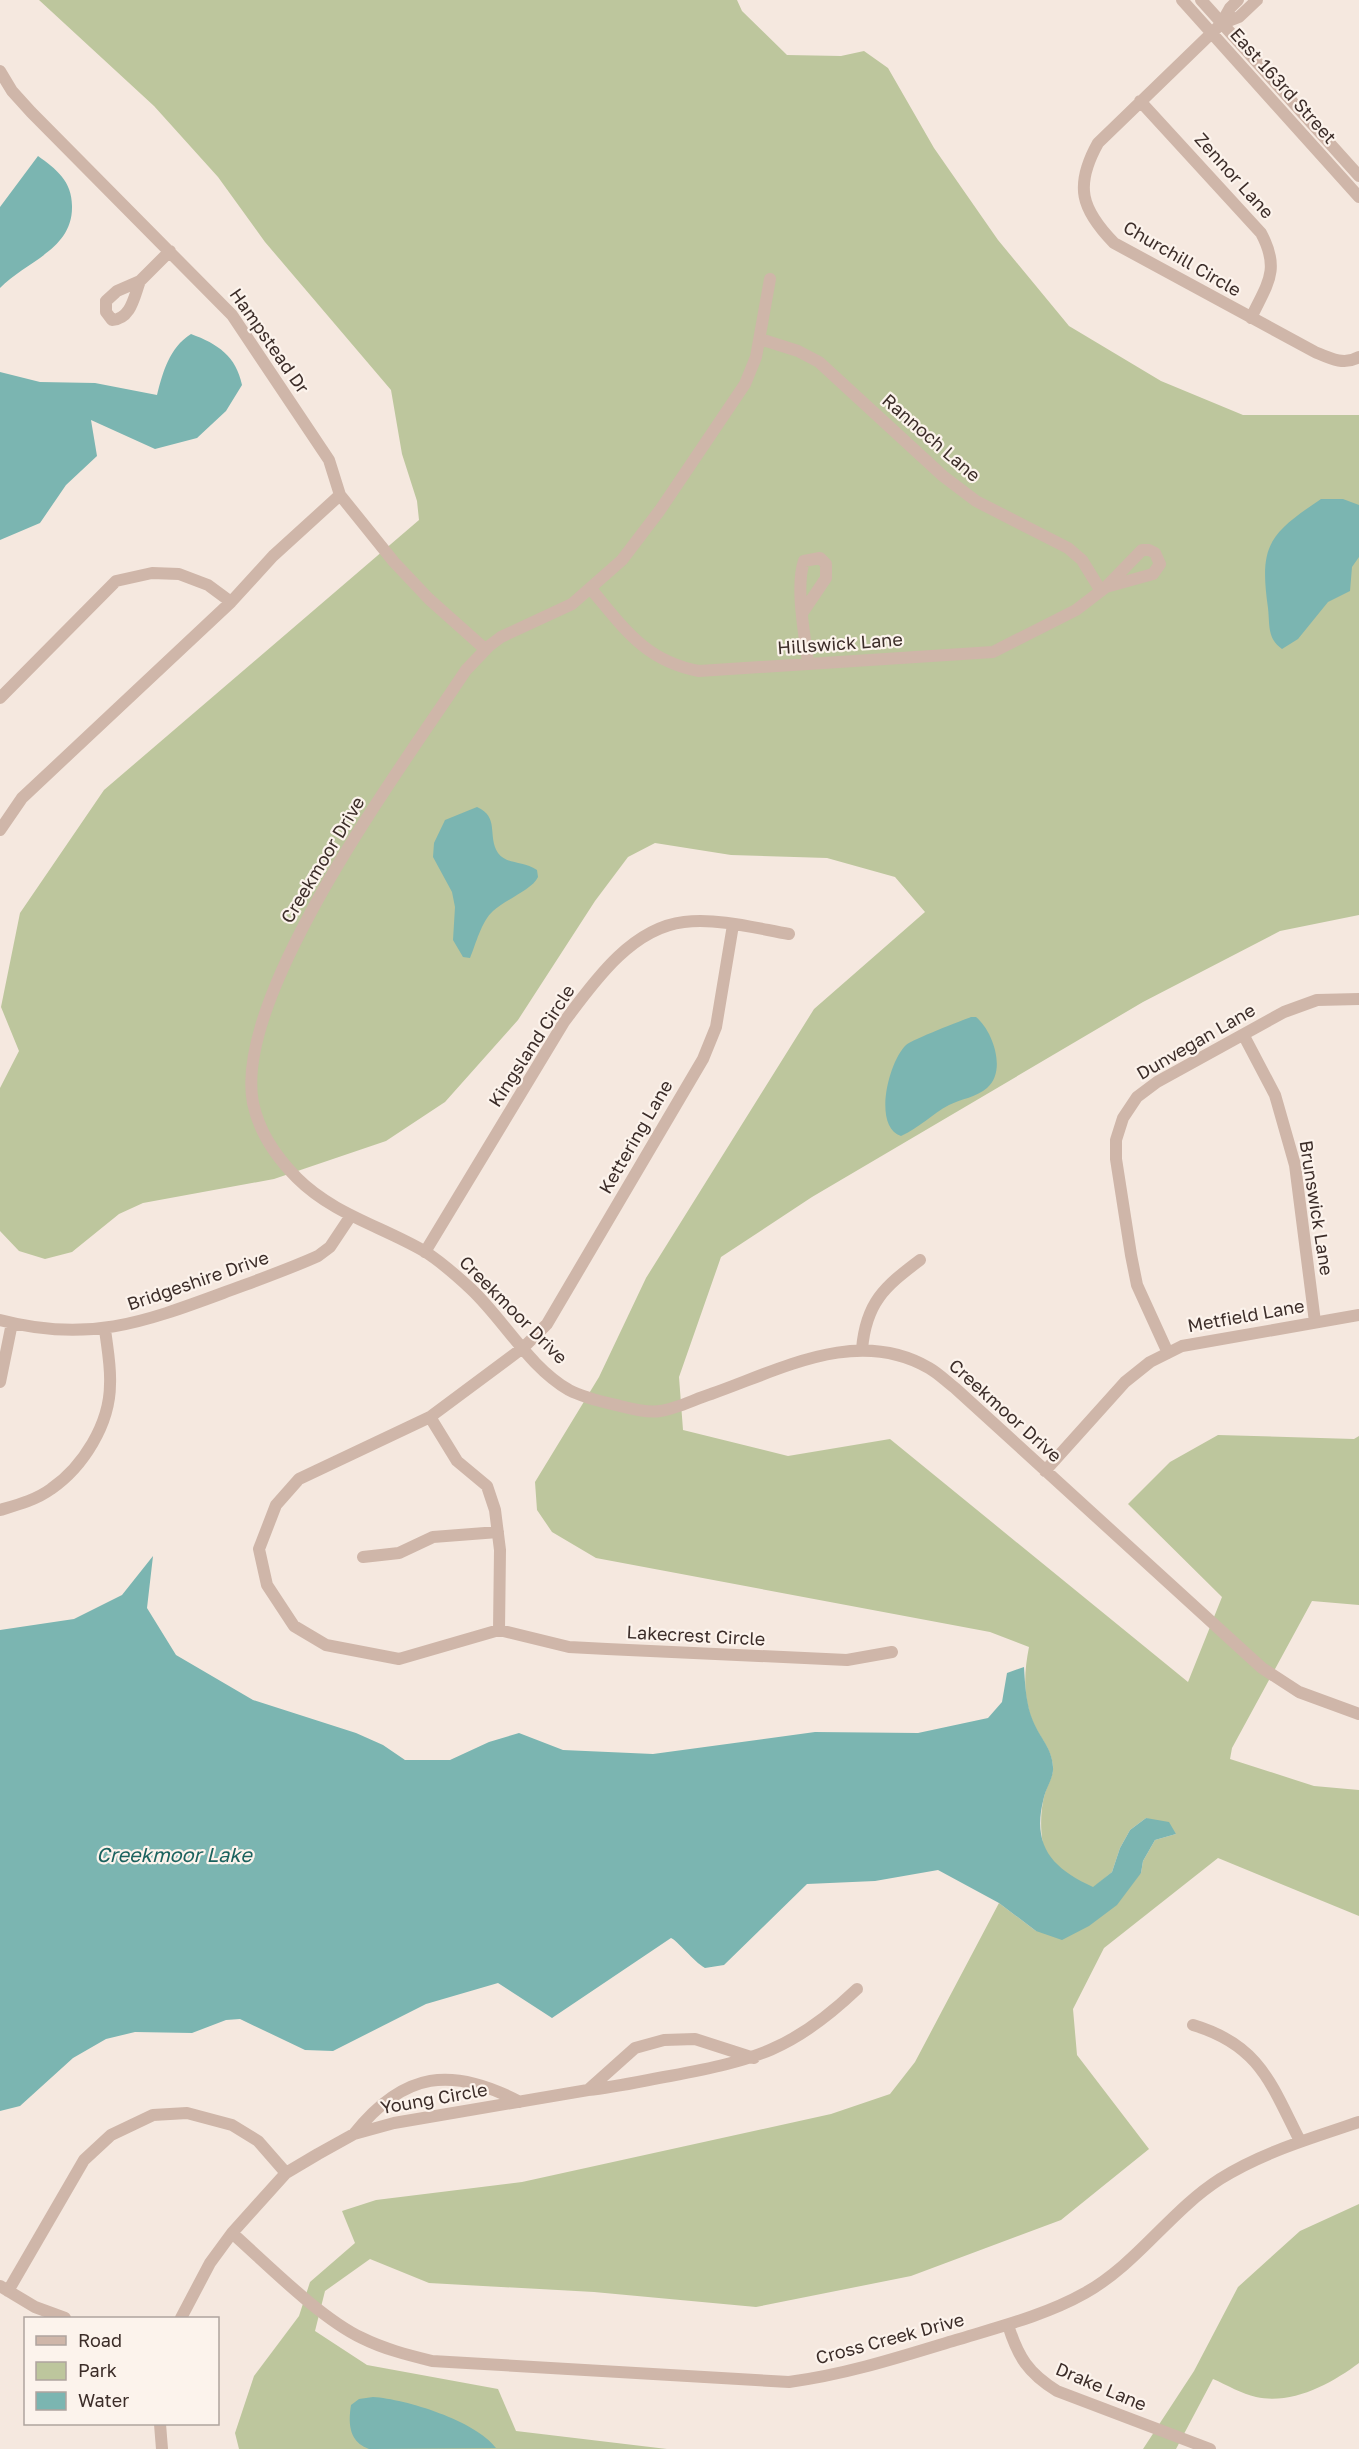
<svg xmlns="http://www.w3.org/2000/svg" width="1359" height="2449" font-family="'Golos Text',sans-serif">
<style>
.green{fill:#bdc69d}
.water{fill:#7bb5b1}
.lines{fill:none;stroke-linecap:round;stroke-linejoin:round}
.minor{stroke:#cfb6a9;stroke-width:12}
.labels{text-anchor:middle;stroke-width:4.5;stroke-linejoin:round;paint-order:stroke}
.street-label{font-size:18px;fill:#3c2d29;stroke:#fcf3ec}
.water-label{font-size:20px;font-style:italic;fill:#1a625e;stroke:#fcf3ec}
</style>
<rect width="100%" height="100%" fill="#f5e8df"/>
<!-- green -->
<path class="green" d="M 39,0 L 737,0 L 742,11 L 787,55 L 841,56 L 864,51 L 888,68 L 934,148 L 998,240 L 1069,326 L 1161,381 L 1243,415 L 1359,415 L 1359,915 L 1280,931 L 1143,1002 L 812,1197 L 721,1257 L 679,1377 L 683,1430 L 788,1456 L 890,1439 L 1188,1682 L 1222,1597 L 1128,1504 L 1170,1462 L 1218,1435 L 1354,1439 L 1359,1436 L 1359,1605 L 1312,1601 L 1232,1748 L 1230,1759 L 1314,1786 L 1359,1790 L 1359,1916 L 1218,1858 L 1104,1948 L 1073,2009 L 1077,2055 L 1149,2149 L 1061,2220 L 911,2276 L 756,2307 L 594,2292 L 429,2283 L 370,2259 L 325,2291 L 315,2331 L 367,2365 L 498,2389 L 516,2431 L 667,2449 L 239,2449 L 235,2433 L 254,2376 L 299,2316 L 310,2282 L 355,2243 L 342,2211 L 376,2200 L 522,2182 L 831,2114 L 890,2094 L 915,2062 L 999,1903 L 1036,1931 L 1141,1873 L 1143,1861 L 1155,1840 L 1176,1834 L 1146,1818 L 1130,1830 L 1120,1848 L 1112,1872 L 1093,1888 C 1078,1880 1052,1869 1045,1852 C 1040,1837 1040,1812 1044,1797 C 1046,1787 1054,1776 1053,1766 C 1051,1747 1039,1737 1032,1720 C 1023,1696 1024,1672 1029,1647 L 990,1632 L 596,1558 L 552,1532 L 537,1510 L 535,1482 L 599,1377 L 646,1278 L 814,1009 L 925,912 L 895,877 L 827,858 L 731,855 L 655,843 L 628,857 L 595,901 L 518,1020 L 445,1102 L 386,1141 L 274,1179 L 143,1203 L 119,1214 L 72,1252 L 45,1259 L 19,1251 L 0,1231 L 0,1088 L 19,1051 L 1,1007 L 20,913 L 104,790 L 419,520 L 417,501 L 402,454 L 391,390 L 265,242 L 218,177 L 154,106 Z
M 1359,2204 L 1359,2363 C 1331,2384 1292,2405 1256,2397 C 1242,2394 1227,2385 1213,2379 L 1176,2449 L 1143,2449 L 1194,2371 L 1238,2287 L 1300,2231 Z"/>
<!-- water -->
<path class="water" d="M 38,156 C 56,169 72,181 72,206 C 73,250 26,261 0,288 L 0,207 Z
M 191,334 C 218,344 236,356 242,385 L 226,411 L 197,438 L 155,449 L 91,420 L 97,456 L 66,485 L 40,523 L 0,540 L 0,372 L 40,382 L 95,383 L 157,395 C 163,372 169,348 191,334 Z
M 1321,499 L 1343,499 L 1359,505 L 1359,557 L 1352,567 L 1350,591 L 1328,602 L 1298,639 L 1282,649 C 1267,638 1270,626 1268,608 C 1259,545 1269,534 1321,499 Z
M 477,807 C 500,817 487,836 498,853 C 507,865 522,860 537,870 L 538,877 C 532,890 506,899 493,911 C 481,922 476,944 470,958 L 463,957 L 453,940 L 455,907 L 452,892 L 433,857 L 434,843 L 445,820 Z
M 971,1017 L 976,1017 C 993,1031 1007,1071 987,1088 C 977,1097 961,1099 949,1105 C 932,1114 919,1128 901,1136 C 872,1126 889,1061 906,1045 C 913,1039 961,1021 971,1017 Z
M 153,1556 L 147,1608 L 176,1655 L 253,1700 L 356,1733 L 383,1745 L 405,1760 L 450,1760 L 489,1742 L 519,1733 L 563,1750 L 653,1754 L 815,1732 L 918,1733 L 988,1718 L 1002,1702 L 1007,1673 L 1024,1667 C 1025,1684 1026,1705 1033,1721 C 1040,1738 1052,1748 1053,1767 C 1054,1777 1046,1788 1044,1797 C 1031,1846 1052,1868 1093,1887 L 1112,1872 L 1120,1848 L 1130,1830 L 1146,1818 L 1169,1822 L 1176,1834 L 1155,1840 L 1143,1861 L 1141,1873 L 1117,1905 L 1089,1926 L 1062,1940 L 1036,1931 L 999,1903 L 938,1870 L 875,1881 L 807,1884 L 724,1965 L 705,1968 C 693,1961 678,1941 671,1938 L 552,2018 L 498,1983 L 426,2004 L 333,2051 L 305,2050 L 240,2019 L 226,2020 L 192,2033 L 135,2032 L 106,2039 L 73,2058 L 20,2106 L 0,2111 L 0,1630 L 74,1619 L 122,1595 Z
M 373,2397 C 406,2399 476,2421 496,2448 L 369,2449 C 349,2442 348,2424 351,2405 L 359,2399 Z"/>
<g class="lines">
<!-- minor -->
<path class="minor" d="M 1182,0 L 1359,197
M 1201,0 L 1359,176
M 1238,0 L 1230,8 L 1221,24 L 1098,143 C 1074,186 1081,209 1114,243 L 1315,352 C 1329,358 1344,366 1359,357
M 1221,24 L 1239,17 L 1257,0
M 0,71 L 12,91 L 31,112 L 232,315 L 329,460 L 340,495 L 394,562 L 429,599 L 485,649
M 1140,101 L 1261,233 C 1281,270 1267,284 1251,318
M 770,279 L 756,357 L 745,384 L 660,510 L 622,560 L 572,604 L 501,637 L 489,646 L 466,670 C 405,763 232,994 253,1103 C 259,1132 277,1158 297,1178 C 333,1214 381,1226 424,1251 C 440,1261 457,1276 471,1289 C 504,1320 529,1367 569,1390 C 584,1398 603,1402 620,1406 C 632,1409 648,1413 660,1411 C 676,1409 695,1399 711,1394 C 780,1370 857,1326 929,1368 C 938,1373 947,1382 955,1388 L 1262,1668 L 1299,1692 L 1359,1714
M 140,281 C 134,297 131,319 112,320 L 106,312 L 106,301 L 117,291 L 140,281 L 170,251
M 760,339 L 798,351 L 819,362 L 943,476 L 976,501 L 1068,548 L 1082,560 L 1101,591
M 591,589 C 624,628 645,661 699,671 L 993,652 L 1076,610 L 1106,587 L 1142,550 L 1149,550 L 1155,553 L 1160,564 L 1153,574 L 1106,587
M 803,612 L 826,578 L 826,564 L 820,558 L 804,561 C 795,588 805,635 808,663
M 0,698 L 116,581 L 152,573 L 179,574 L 208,585 L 231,602
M 0,830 L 22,798 L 231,602 L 273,556 L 340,495
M 733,925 L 716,1027 L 703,1059 L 547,1324 L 524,1347 L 430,1417 L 299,1479 L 276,1505 L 259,1549 L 267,1585 L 294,1626 L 326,1645 L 399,1659 L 499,1630 L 569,1647 L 607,1649 L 847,1660 L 892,1652
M 1244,1036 L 1275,1095 L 1295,1165 L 1315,1322
M 425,1252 L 564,1022 C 593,983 631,928 684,922 C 718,918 755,928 789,934
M 0,1320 C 87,1343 142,1323 223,1293 C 255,1281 287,1270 318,1256 L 330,1247 L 350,1217
M 862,1349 C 866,1303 884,1287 920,1260
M 1168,1353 L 1137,1285 L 1131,1255 L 1116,1159 L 1116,1140 L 1123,1118 L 1137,1097 L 1157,1082 L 1284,1012 L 1317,1000 L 1359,999
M 0,1382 L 12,1323
M 430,1417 L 457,1461 L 487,1486 L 495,1510 L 500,1550 L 499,1630
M 1045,1471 L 1125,1382 L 1150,1362 L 1182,1346 L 1359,1315
M 0,1510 C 17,1505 36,1500 51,1489 C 83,1467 110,1424 110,1384 C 111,1366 107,1347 105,1329
M 363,1557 L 399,1553 L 433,1537 L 498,1532
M 1193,2025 C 1260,2045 1271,2084 1300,2141
M 588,2090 L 635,2048 L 664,2040 L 695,2039 L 754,2058
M 354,2134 C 404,2071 452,2066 520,2102
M 232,2233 C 268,2265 320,2318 362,2338 C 384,2349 408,2355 432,2361 L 789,2382 C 848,2374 900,2357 956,2340 C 999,2327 1046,2315 1085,2293 C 1137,2264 1170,2211 1220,2179 C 1263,2152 1312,2138 1359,2122
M 0,2286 L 35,2307 L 65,2318
M 8,2291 L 84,2160 L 111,2135 L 153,2115 L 187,2113 L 232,2125 L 258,2141 L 286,2173
M 181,2318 L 210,2263 L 232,2233 L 286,2173 L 318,2154 L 354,2134 L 394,2123 L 588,2090 C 616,2087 642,2081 670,2076 C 755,2060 793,2050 857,1989
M 1008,2325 C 1018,2357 1028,2373 1057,2391 L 1210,2449
M 160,2424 L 162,2449"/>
</g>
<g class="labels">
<!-- street labels -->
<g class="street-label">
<text transform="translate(1283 86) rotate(48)" y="6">East 163rd Street</text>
<text transform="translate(1234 176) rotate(48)" y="6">Zennor Lane</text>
<text transform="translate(1182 259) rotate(30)" y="6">Churchill Circle</text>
<text transform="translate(269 341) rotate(55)" y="6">Hampstead Dr</text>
<text transform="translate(931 438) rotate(41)" y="6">Rannoch Lane</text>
<text transform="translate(840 644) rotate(-4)" y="6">Hillswick Lane</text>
<text transform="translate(323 860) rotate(-59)" y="6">Creekmoor Drive</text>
<text transform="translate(1196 1042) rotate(-30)" y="6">Dunvegan Lane</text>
<text transform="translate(532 1046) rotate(-57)" y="6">Kingsland Circle</text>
<text transform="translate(636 1137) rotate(-60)" y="6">Kettering Lane</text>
<text transform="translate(1316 1208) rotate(81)" y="6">Brunswick Lane</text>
<text transform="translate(198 1281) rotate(-19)" y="6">Bridgeshire Drive</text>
<text transform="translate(513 1310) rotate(45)" y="6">Creekmoor Drive</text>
<text transform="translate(1246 1316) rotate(-10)" y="6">Metfield Lane</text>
<text transform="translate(1005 1411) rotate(42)" y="6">Creekmoor Drive</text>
<text transform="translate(696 1636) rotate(3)" y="6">Lakecrest Circle</text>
<text transform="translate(434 2099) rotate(-10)" y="6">Young Circle</text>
<text transform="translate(890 2339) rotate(-15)" y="6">Cross Creek Drive</text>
<text transform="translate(1101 2387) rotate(23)" y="6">Drake Lane</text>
</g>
<!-- water labels -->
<g class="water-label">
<text x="174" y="1862">Creekmoor Lake</text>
</g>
</g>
<!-- legend -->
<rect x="24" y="2317" width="195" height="108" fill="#fcf3ec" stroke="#afa49e" stroke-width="1.5"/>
<rect x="36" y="2336" width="30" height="9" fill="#cfb6a9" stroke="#afa49e" stroke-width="1.5"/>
<text x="78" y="2347" font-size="18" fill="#3c2d29">Road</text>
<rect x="36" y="2362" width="30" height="18" fill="#bdc69d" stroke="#afa49e" stroke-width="1.5"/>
<text x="78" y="2377" font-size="18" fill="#3c2d29">Park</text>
<rect x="36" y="2392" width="30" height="18" fill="#7bb5b1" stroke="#afa49e" stroke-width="1.5"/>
<text x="78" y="2407" font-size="18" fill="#3c2d29">Water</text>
</svg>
